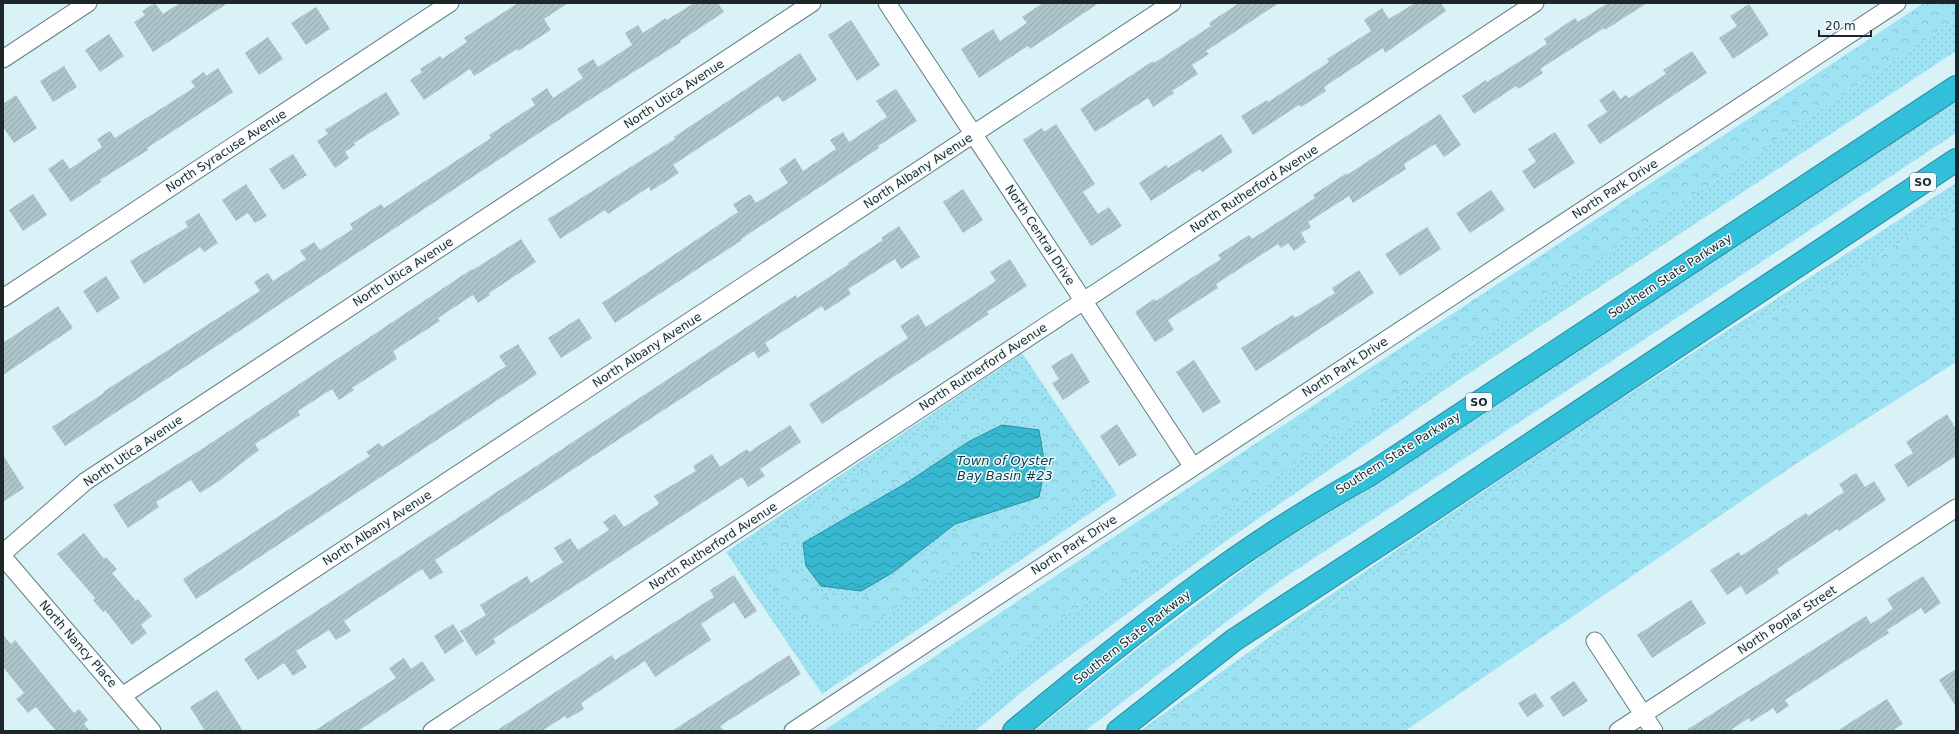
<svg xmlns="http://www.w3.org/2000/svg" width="1959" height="734" font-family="'DejaVu Sans',sans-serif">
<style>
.grass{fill:url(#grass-dots)}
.forest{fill:url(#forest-crowns)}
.water{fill:url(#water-waves);stroke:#2f8c9e}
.building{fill:url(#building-hatch)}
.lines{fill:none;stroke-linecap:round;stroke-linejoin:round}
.street-casing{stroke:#657c81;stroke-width:19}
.highway-casing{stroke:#2b899b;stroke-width:24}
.street{stroke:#fff;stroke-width:17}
.highway{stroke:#32bfd9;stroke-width:22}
.labels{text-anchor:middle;stroke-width:3;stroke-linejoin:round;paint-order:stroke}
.shield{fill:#f2fcfe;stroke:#5d6668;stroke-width:1}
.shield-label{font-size:11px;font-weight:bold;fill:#1d2628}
.street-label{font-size:12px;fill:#1d2628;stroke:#f2fcfe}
.water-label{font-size:13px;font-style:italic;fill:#09424d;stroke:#f2fcfe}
</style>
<defs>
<pattern id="grass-dots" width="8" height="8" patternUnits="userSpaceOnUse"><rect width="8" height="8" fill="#9ee3f3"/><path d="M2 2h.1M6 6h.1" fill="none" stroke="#88c3d0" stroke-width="1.8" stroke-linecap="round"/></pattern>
<pattern id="forest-crowns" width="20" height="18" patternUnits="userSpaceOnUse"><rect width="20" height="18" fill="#9ee3f3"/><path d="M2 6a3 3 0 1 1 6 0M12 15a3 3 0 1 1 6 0" fill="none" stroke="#88c3d0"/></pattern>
<pattern id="water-waves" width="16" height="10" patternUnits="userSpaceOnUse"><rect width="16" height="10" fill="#37b8d1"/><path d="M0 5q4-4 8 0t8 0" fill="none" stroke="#2e95aa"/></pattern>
<pattern id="building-hatch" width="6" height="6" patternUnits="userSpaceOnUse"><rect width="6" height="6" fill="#acc4ca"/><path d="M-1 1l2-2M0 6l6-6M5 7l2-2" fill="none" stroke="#94a8ae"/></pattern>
</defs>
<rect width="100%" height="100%" fill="#d8f2f8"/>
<!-- grass -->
<path class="grass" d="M 1956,19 L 1956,51 L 1459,380 L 1223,543 L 1033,683 L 975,731 L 930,731 L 1039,631 L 1136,574 L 1323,444 Z
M 1956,99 L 1956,133 L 1278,582 L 1085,731 L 1034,731 L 1137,649 L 1264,554 Z
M 1956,183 L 1956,205 L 1890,250 L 1704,350 L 1146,731 L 1140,731 L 1286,625 L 1587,421 Z
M 1022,353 L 1117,495 L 822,694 L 726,552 Z"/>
<!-- forest -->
<path class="forest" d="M 1924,3 L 1956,3 L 1956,19 L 1323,444 L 1136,574 L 1039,631 L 930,731 L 823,731 L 1120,533 Z
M 1956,205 L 1956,362 L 1806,457 L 1405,731 L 1146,731 L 1704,350 L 1890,250 Z
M 1018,369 L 1025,369 L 1097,480 L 1078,503 L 966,559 L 867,628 L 836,634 L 793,613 L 769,581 L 773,568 C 808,566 803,570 825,595 L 854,599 L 869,595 L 957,529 L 1046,498 C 1051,473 1052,447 1038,425 L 1013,418 L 978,429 L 905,478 L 794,544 L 772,551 L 752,545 Z"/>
<!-- water -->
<path class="water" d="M 1002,425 L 1039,430 L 1045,466 L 1039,497 L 955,524 L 892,573 L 861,591 L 821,586 L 806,566 L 803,543 L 908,482 L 968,442 Z"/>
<!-- building -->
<path class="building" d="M 155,3 L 163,14 L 180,3 L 228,3 L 153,52 L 134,22 L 145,15 L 142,11 Z
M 518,3 L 568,3 L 544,19 L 551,30 L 518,51 L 517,49 L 474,76 L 470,69 L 424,100 L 410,80 L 422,72 L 420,69 L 440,56 L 442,59 L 467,42 L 464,38 Z
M 694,3 L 718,3 L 724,12 L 680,41 L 681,42 L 583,104 L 65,446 L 52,427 L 104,393 L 103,392 L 260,291 L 254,282 L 268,273 L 273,281 L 306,259 L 300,251 L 314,242 L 320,250 L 353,229 L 350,224 L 381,204 L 384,208 L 491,138 L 489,135 L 535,105 L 531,99 L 547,88 L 553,98 L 583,78 L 577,69 L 593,59 L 598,67 L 632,45 L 625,33 L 638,25 L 643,33 L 666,18 L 667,20 Z
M 1043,3 L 1099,3 L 1030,49 L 1028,46 L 979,78 L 961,49 L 993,29 L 1000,41 L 1027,23 L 1022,17 Z
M 1239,3 L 1279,3 L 1206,51 L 1209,54 L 1192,65 L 1198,74 L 1172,91 L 1174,93 L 1153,107 L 1148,98 L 1095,132 L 1080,109 L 1153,61 L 1154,63 L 1211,26 L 1209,23 Z
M 1415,3 L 1441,3 L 1446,11 L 1385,53 L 1383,48 L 1324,87 L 1326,91 L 1301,107 L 1299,105 L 1253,135 L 1241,116 L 1267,100 L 1268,102 L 1329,62 L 1327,59 L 1371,31 L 1364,20 L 1382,8 L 1389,19 Z
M 1608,3 L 1647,3 L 1605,30 L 1604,28 L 1540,69 L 1543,73 L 1518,89 L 1516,86 L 1474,114 L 1462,96 L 1486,80 L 1487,82 L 1547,44 L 1544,39 L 1575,18 L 1578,22 Z
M 1749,4 L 1769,35 L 1733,59 L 1719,38 L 1737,26 L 1730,16 Z
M 316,7 L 330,29 L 306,45 L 291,23 Z
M 851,20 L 880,65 L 857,81 L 828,35 Z
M 109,34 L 124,56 L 100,72 L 85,50 Z
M 268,37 L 283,59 L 259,75 L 245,53 Z
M 1692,51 L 1707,73 L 1600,144 L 1587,125 L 1607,112 L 1599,100 L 1614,90 L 1620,99 L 1626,95 L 1629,98 L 1666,74 L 1663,70 Z
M 800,53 L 817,80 L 783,102 L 778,96 L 673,165 L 679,173 L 651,191 L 649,187 L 608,214 L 605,210 L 560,239 L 548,219 L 675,139 L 674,137 Z
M 64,66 L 77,87 L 53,102 L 40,81 Z
M 218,68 L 233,92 L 147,148 L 148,150 L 100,180 L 101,182 L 71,202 L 48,169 L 63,159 L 70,169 L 102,147 L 97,139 L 110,131 L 115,138 L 195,87 L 191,81 L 204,72 L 206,76 Z
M 896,89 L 917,121 L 878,146 L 879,148 L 741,239 L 742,240 L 615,323 L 602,303 L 738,212 L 733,204 L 750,194 L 756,203 L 788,183 L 779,169 L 795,158 L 803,171 L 836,149 L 830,140 L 843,132 L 849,142 L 887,117 L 876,101 Z
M 386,92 L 400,114 L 354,143 L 355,145 L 345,152 L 349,158 L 335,168 L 317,141 L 328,134 L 325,130 Z
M 16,95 L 37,128 L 14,143 L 3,127 L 3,104 Z
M 1440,114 L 1461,145 L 1444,157 L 1435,144 L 1404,164 L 1406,169 L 1353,203 L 1349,196 L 1308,222 L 1311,227 L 1301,233 L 1306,242 L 1294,251 L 1288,243 L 1281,248 L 1278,244 L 1216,284 L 1218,288 L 1168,320 L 1174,330 L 1155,342 L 1135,312 L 1154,299 L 1156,301 L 1221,259 L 1218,255 L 1249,235 L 1252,239 L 1315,198 L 1313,195 L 1347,173 L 1347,175 Z
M 1056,124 L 1095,184 L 1083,192 L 1098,214 L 1109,207 L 1122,226 L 1091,246 L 1023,140 L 1042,128 L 1044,132 Z
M 1555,132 L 1575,163 L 1534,189 L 1522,171 L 1536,162 L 1528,149 Z
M 1221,134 L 1233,152 L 1202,172 L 1200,169 L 1151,201 L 1139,183 L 1166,165 L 1168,168 Z
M 293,154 L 307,175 L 283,190 L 269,169 Z
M 246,184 L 267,216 L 255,223 L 248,213 L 236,221 L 222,200 Z
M 963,189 L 983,220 L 963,233 L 943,202 Z
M 1491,190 L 1505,210 L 1470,233 L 1456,213 Z
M 33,194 L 47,215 L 23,231 L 9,210 Z
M 199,213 L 218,243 L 204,252 L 200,247 L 144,284 L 130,261 L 188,227 L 185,222 Z
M 899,226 L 920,257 L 901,269 L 895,259 L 848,289 L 851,294 L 825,311 L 822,306 L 765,343 L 770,351 L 758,358 L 754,351 L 575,468 L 435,560 L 443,572 L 430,580 L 422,569 L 344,621 L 351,631 L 336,640 L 329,630 L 296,651 L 307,667 L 293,676 L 284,663 L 258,680 L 244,659 L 768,313 L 796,295 L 797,298 L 849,264 L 848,263 L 883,240 L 881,238 Z
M 1427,227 L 1441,249 L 1400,276 L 1385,254 Z
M 521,239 L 536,262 L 489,293 L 490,295 L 478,303 L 473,295 L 438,318 L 440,321 L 393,351 L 397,359 L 352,388 L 354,390 L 339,400 L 332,389 L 298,411 L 300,415 L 255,444 L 259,450 L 219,481 L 200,493 L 191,480 L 156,502 L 159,507 L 128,528 L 113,505 L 205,447 L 472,269 L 473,270 Z
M 1010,259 L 1027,286 L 987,312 L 989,314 L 822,424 L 809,404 L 908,338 L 900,326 L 918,314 L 926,327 L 996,281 L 990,272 Z
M 1359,270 L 1374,293 L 1256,371 L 1241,348 L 1293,315 L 1295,318 L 1335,293 L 1332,288 Z
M 106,276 L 120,298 L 97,313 L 83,291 Z
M 58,306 L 73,328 L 3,375 L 3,343 Z
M 579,318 L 592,338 L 561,358 L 548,338 Z
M 518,344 L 537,374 L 196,599 L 183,579 L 370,456 L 366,452 L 379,443 L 382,447 L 506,366 L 499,356 Z
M 1072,353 L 1090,382 L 1063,400 L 1052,383 L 1059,379 L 1051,366 Z
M 1194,360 L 1221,402 L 1203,413 L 1176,372 Z
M 1947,414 L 1956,429 L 1956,456 L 1908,487 L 1894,465 L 1913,453 L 1906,442 Z
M 1117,424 L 1137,455 L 1119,466 L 1100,436 Z
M 790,425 L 801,442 L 760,469 L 765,476 L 748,487 L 742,477 L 493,639 L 496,643 L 476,656 L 460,631 L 486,615 L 480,605 L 527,576 L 531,583 L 563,562 L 554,548 L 570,538 L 578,550 L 609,530 L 603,522 L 615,514 L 624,527 L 659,504 L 654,496 L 696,471 L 693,466 L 712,454 L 720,467 L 747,449 L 749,452 Z
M 3,455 L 24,488 L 3,502 Z
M 1856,473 L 1865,487 L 1874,481 L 1886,500 L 1839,531 L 1837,529 L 1777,569 L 1779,573 L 1746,595 L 1741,586 L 1727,595 L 1710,570 L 1739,552 L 1741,556 L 1806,513 L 1808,516 L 1844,492 L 1839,484 Z
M 84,533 L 104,559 L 106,557 L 117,569 L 112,573 L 136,601 L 138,599 L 152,616 L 141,625 L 147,633 L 132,645 L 105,610 L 103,612 L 93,600 L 95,598 L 57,554 Z
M 734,575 L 757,611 L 745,619 L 734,602 L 701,624 L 711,640 L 655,677 L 645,661 L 581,703 L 584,709 L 567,719 L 565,716 L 542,731 L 496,731 L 612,655 L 615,660 L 714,597 L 710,590 Z
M 1923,576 L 1941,603 L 1925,614 L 1921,608 L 1887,630 L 1889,633 L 1785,700 L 1789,706 L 1777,714 L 1773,708 L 1751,722 L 1749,718 L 1729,731 L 1685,731 L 1866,616 L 1871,624 L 1893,609 L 1887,599 Z
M 1691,600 L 1706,623 L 1652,658 L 1637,635 Z
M 453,624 L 464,641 L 445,654 L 434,636 Z
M 3,635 L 11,644 L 15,640 L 74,713 L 79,709 L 88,720 L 84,724 L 90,731 L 56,731 L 36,707 L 28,713 L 16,699 L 24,693 L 3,667 Z
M 789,655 L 801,674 L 720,726 L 724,731 L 672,731 Z
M 404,658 L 411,669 L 422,661 L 435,680 L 358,731 L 314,731 L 396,678 L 389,668 Z
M 1956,669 L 1956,707 L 1939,680 Z
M 1574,681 L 1588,701 L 1563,717 L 1550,697 Z
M 217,690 L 243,731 L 205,731 L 190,707 Z
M 1535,693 L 1544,706 L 1527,717 L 1518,703 Z
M 1887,699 L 1903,724 L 1892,731 L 1837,731 Z"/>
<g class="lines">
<defs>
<path id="street" d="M 887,3 L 1193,467
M 3,59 L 88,3
M 3,298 L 450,3
M 3,553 L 86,481 L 812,3
M 3,557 L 152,731
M 1595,641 L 1654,731
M 122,696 L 1172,3
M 432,731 L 1535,3
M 793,731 L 1897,3
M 1618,731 L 1956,508"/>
<path id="highway" d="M 1014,731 C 1126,638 1241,545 1369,475 L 1956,87
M 1118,731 L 1234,640 L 1405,528 L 1956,160"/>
</defs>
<!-- street casing -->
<use href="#street" class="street-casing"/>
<!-- highway casing -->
<use href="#highway" class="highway-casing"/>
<!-- street -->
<use href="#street" class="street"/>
<!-- highway -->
<use href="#highway" class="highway"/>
</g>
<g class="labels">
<!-- shield labels -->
<g class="shield">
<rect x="1910" y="173" width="26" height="18" rx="3"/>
<rect x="1466" y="393" width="26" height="18" rx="3"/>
</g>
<g class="shield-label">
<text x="1923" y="186">SO</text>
<text x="1479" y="406">SO</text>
</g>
<!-- street labels -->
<g class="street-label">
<text transform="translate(674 94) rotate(-33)" y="4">North Utica Avenue</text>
<text transform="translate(226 151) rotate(-33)" y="4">North Syracuse Avenue</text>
<text transform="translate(918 171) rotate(-33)" y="4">North Albany Avenue</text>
<text transform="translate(1254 189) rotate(-33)" y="4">North Rutherford Avenue</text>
<text transform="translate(1615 189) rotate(-33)" y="4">North Park Drive</text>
<text transform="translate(1040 235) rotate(57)" y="4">North Central Drive</text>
<text transform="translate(403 272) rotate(-33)" y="4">North Utica Avenue</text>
<text transform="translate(1670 276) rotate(-33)" y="4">Southern State Parkway</text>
<text transform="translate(647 350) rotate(-33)" y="4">North Albany Avenue</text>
<text transform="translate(983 367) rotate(-33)" y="4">North Rutherford Avenue</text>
<text transform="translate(1345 367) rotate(-33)" y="4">North Park Drive</text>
<text transform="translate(133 451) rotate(-34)" y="4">North Utica Avenue</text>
<text transform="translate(1398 453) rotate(-32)" y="4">Southern State Parkway</text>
<text transform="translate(377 528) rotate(-33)" y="4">North Albany Avenue</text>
<text transform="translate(1074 545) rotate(-33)" y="4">North Park Drive</text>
<text transform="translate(713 546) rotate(-33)" y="4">North Rutherford Avenue</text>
<text transform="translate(1787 620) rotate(-33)" y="4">North Poplar Street</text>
<text transform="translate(1132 637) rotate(-38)" y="4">Southern State Parkway</text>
<text transform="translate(78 644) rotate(49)" y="4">North Nancy Place</text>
</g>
<!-- water labels -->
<g class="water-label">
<text x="1005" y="465">Town of Oyster<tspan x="1005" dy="15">Bay Basin #23</tspan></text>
</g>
</g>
<!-- border -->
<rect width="1959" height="734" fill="none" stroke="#1d2628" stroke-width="8"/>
<!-- scale -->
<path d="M1819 30v6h52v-6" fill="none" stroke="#1d2628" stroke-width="2"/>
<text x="1825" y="30" font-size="12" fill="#1d2628" stroke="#f2fcfe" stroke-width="3" paint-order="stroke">20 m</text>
</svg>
